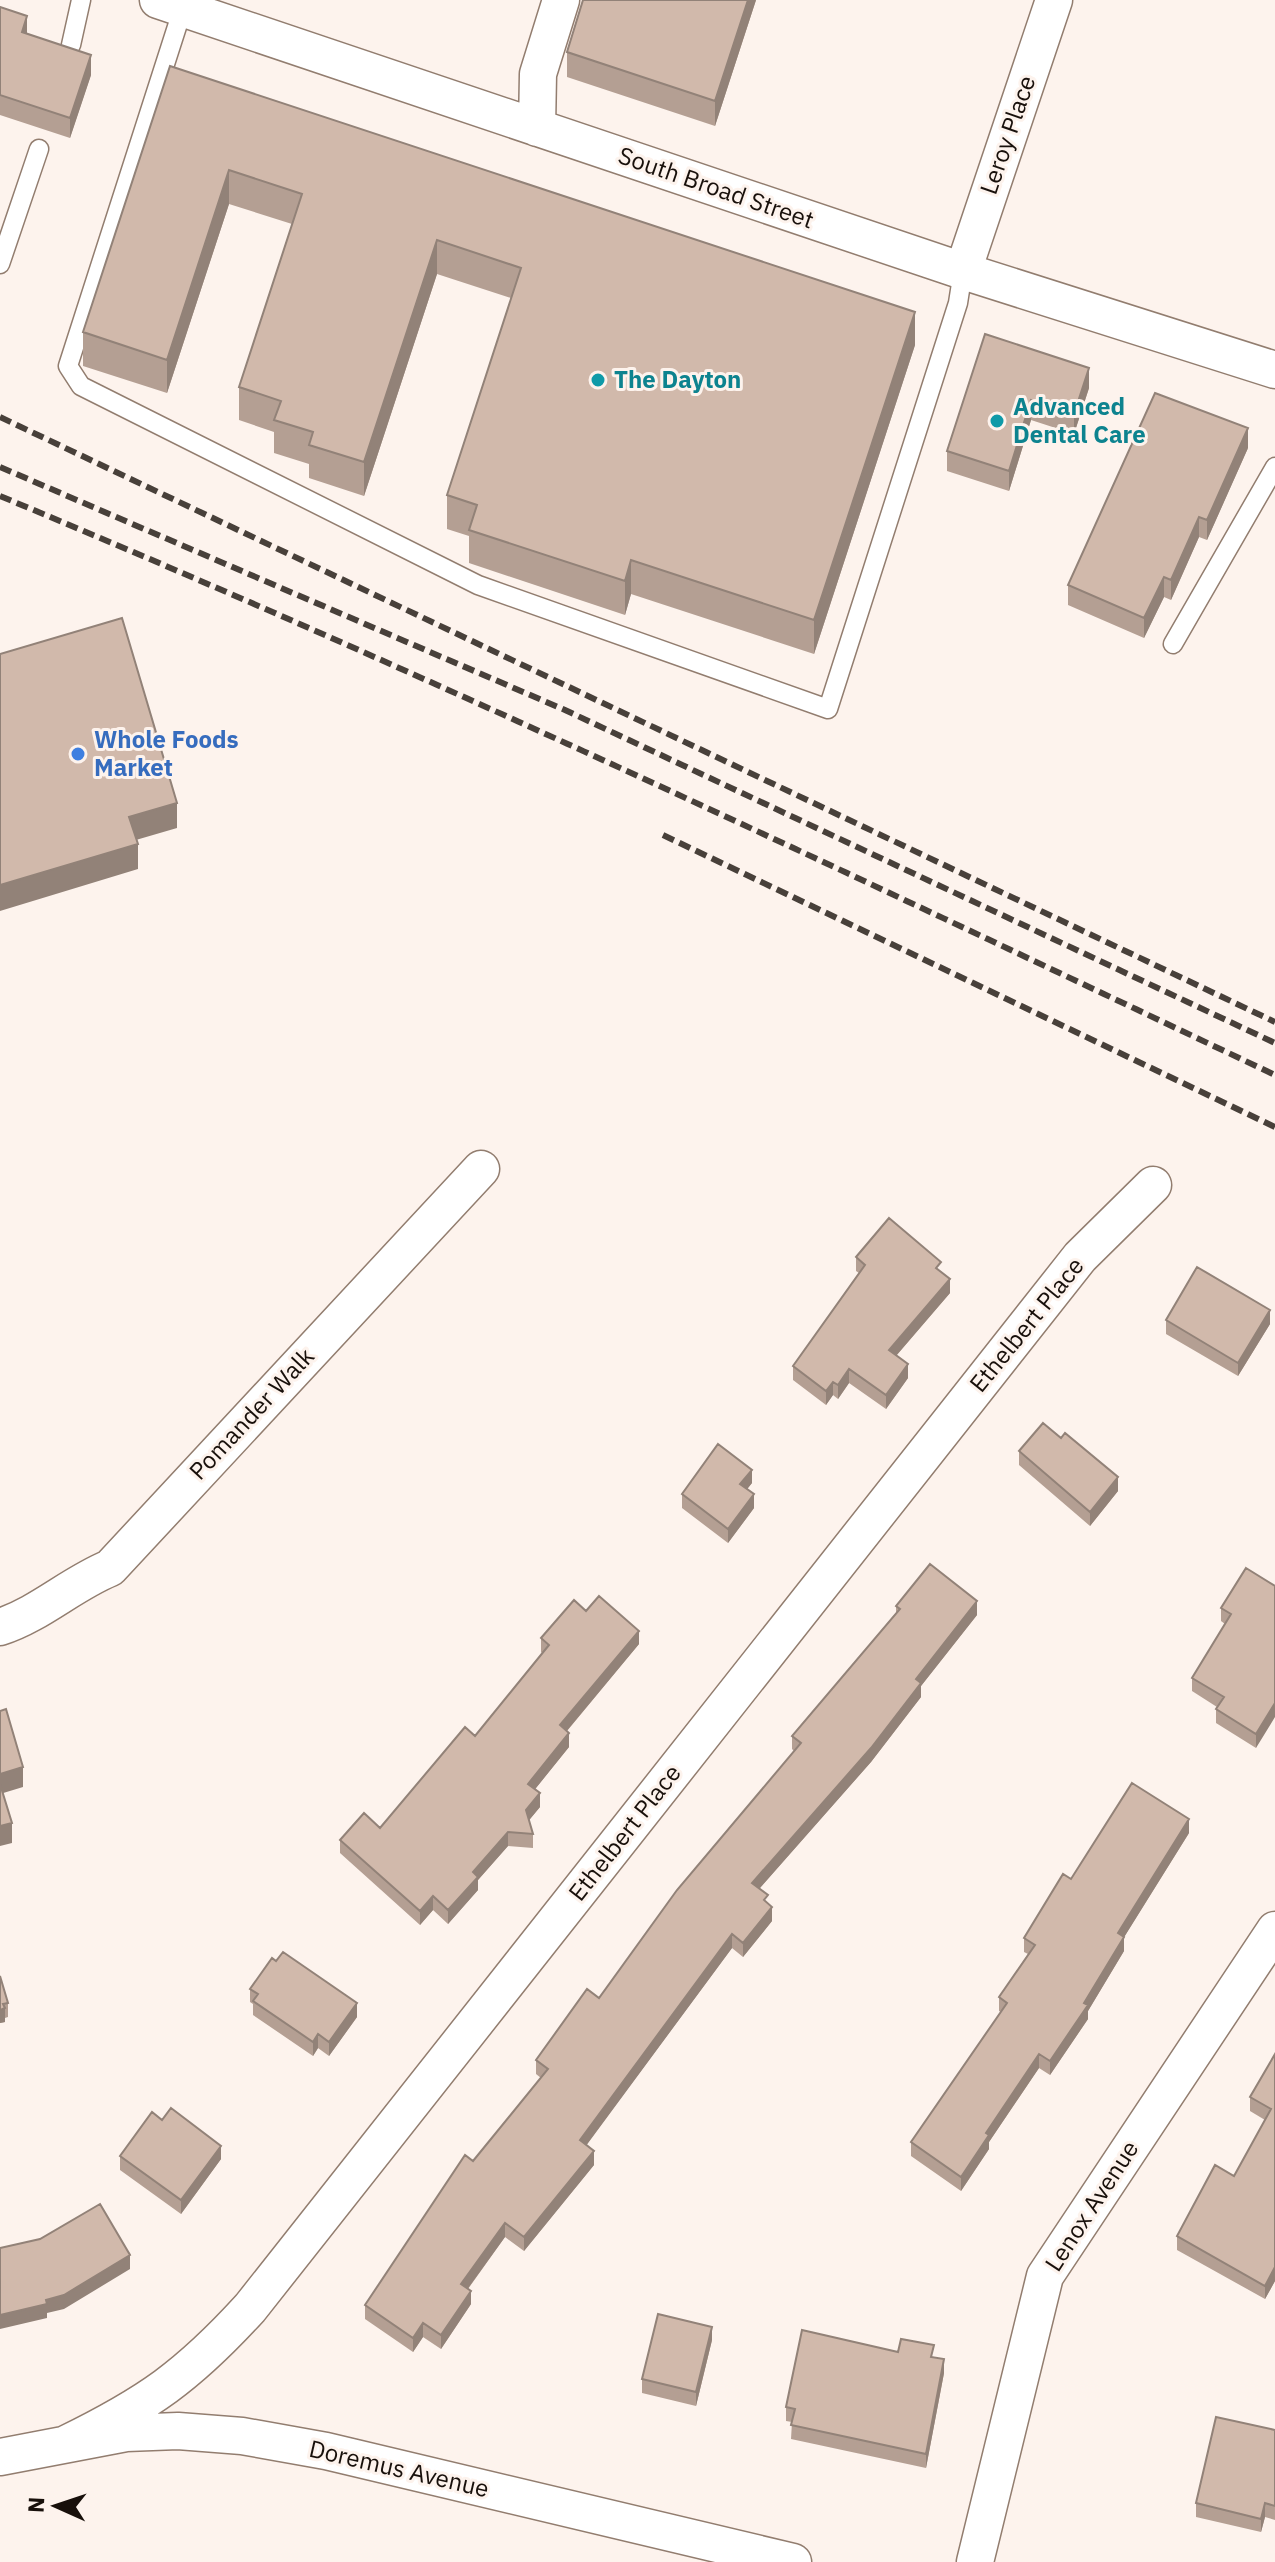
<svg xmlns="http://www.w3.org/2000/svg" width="1275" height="2562" font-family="'IBM Plex Sans',sans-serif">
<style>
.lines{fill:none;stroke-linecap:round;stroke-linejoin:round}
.lane-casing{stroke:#927d6f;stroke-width:21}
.street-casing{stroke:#927d6f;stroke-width:39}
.lane{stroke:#fff;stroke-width:18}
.street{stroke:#fff;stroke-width:36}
.rail{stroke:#48403a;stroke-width:6;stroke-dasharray:12 6;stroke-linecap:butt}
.wall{fill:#b49f93}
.shaded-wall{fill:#928278}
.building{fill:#d1b9ab;stroke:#928278;stroke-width:2}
.culture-dot{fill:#0f9aa8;stroke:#fdf3ed;stroke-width:3}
.shop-dot{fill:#3f7fe0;stroke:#fdf3ed;stroke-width:3}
.labels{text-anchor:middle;stroke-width:6;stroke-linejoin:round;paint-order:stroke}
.street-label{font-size:24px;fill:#18100b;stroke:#fdf3ed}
.culture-label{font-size:24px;font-weight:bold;fill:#0d838f;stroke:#fdf3ed;text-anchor:start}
.shop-label{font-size:24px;font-weight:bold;fill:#366cbe;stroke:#fdf3ed;text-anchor:start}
</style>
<rect width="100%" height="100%" fill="#fdf3ed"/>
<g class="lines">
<defs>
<path id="lane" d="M 183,8 L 68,366 L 81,386 L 478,585 L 828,709 L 958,303 L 963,271
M 71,45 L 81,0
M 0,264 L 39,149
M 1173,644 L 1275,467"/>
<path id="street" d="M 158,0 L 963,271 L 1275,370
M 537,128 L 538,74 L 561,0
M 963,271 L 1054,0
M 0,1627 C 40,1614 71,1584 110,1568 L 481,1169
M 66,2444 C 148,2404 188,2376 250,2308 L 1080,1257 L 1153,1185
M 0,2457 L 126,2433 L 178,2431 L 242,2436 L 326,2451 L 793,2562
M 975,2562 L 1045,2276 L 1275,1930"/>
</defs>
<!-- lane casing -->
<use href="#lane" class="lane-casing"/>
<!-- street casing -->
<use href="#street" class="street-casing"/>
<!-- lane -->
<use href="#lane" class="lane"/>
<!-- street -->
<use href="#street" class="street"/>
<!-- rail -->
<path class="rail" d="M 0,417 L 1275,1022
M 0,467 L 565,710 L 1275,1043
M 0,496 C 432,675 853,875 1275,1075
M 663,835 L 1275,1127"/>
</g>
<!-- wall -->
<path class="wall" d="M 756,0 L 715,126 L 567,77 L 567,52 Z
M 0,7 L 27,34 L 91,75 L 70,138 L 0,115 L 0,116 Z
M 170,66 L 915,345 L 814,654 L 631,594 L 625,615 L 469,563 L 469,536 L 447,529 L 447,495 L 511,298 L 437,274 L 364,496 L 309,478 L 309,464 L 274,453 L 274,432 L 239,420 L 239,387 L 292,224 L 229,204 L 167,393 L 83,366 L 83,332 Z
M 985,334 L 1089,388 L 1074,434 L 1031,420 L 1009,491 L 947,471 L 947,451 Z
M 1248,448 L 1207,540 L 1199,537 L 1171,600 L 1164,597 L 1144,638 L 1068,605 L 1068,585 Z
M 856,1257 L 941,1272 L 950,1293 L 896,1356 L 908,1378 L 886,1409 L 849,1383 L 838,1399 L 833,1395 L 826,1405 L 793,1380 L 793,1366 L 859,1273 L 856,1271 Z
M 1166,1320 L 1270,1324 L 1238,1376 L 1166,1334 Z
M 1019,1451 L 1118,1491 L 1090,1526 L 1019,1465 Z
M 752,1483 L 747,1489 L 754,1508 L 728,1543 L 682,1508 L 682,1494 Z
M 1275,1586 L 1256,1748 L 1216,1723 L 1216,1709 L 1217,1707 L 1192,1691 L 1192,1678 L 1225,1624 L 1221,1621 L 1221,1608 Z
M 896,1606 L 977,1615 L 921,1686 L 921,1697 L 871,1762 L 759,1889 L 772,1921 L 743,1957 L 732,1948 L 586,2145 L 594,2165 L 524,2251 L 505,2237 L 468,2289 L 471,2304 L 441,2349 L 423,2337 L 413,2352 L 365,2319 L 365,2305 L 473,2161 L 541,2078 L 536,2074 L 536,2060 L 599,1998 L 794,1751 L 792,1749 L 792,1736 L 896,1613 Z
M 586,1611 L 639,1644 L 567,1731 L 569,1747 L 535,1789 L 540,1807 L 529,1820 L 533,1834 L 533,1848 L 508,1846 L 478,1880 L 478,1890 L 448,1924 L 433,1910 L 420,1925 L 340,1853 L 340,1840 L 380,1828 L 475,1736 L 542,1653 L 541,1652 L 541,1638 Z
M 1189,1833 L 1124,1937 L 1124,1951 L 1088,2011 L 1088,2019 L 1050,2075 L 1039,2068 L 989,2142 L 989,2149 L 961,2191 L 911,2156 L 911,2142 L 1001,2012 L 999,2011 L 999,1997 L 1028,1954 L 1024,1952 L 1024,1938 L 1071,1879 Z
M 0,1976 L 8,2003 L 8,2017 L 5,2018 L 5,2022 L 0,2023 Z
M 250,1989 L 357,2017 L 329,2056 L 318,2048 L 313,2056 L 253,2015 L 253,2004 L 250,2002 Z
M 1275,2054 L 1275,2281 L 1265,2299 L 1177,2250 L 1177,2236 L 1234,2176 L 1265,2120 L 1250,2111 L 1250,2097 Z
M 120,2156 L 221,2159 L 181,2214 L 120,2170 Z
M 712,2340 L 696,2406 L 642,2393 L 642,2379 Z
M 898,2352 L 934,2357 L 944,2373 L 926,2468 L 791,2439 L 792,2422 L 786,2421 L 786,2407 Z
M 1275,2430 L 1275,2520 L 1265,2517 L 1261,2532 L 1196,2517 L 1196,2503 Z"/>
<!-- shaded-wall -->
<path class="shaded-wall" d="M 748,0 L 756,0 L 715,126 L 715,101 Z
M 27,16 L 27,36 L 22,32 Z
M 91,55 L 91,75 L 70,138 L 70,118 Z
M 229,170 L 229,204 L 167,393 L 167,360 Z
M 437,240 L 437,274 L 364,496 L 364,462 Z
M 915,312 L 915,345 L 814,654 L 814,620 Z
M 1089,368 L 1089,388 L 1074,434 L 1074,414 Z
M 1031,400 L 1031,420 L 1009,491 L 1009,471 Z
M 1248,428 L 1248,448 L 1207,540 L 1207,520 Z
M 1199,517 L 1199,537 L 1171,600 L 1171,580 Z
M 631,560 L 631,594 L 625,615 L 625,581 Z
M 1164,577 L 1164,597 L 1144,638 L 1144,618 Z
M 177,803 L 177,828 L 129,842 L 129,817 Z
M 138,844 L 138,869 L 0,911 L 0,885 Z
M 950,1279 L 950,1293 L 889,1364 L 889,1350 Z
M 1270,1310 L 1270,1324 L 1238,1376 L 1238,1363 Z
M 908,1364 L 908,1378 L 886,1409 L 886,1395 Z
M 849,1369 L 849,1383 L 838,1399 L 838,1385 Z
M 833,1382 L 833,1395 L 826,1405 L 826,1391 Z
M 752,1470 L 752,1483 L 740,1498 L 740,1484 Z
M 1118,1477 L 1118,1491 L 1090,1526 L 1090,1512 Z
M 754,1494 L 754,1508 L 728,1543 L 728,1529 Z
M 977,1601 L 977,1615 L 921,1686 L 921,1697 L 871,1762 L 752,1897 L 752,1883 Z
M 639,1631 L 639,1644 L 560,1739 L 560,1725 Z
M 1275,1703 L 1275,1717 L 1256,1748 L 1256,1734 Z
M 569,1733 L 569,1747 L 528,1798 L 528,1784 Z
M 23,1767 L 23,1787 L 0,1794 L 0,1774 Z
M 540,1793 L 540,1807 L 526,1824 L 526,1810 Z
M 1189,1819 L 1189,1833 L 1118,1947 L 1118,1933 Z
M 12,1823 L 12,1843 L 0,1846 L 0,1826 Z
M 508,1832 L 508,1846 L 478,1880 L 478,1890 L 448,1924 L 448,1910 L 473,1872 Z
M 433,1896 L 433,1910 L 420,1925 L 420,1911 Z
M 772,1907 L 772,1921 L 743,1957 L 743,1943 Z
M 732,1934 L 732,1948 L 580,2154 L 580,2140 Z
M 1124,1937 L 1124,1951 L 1088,2011 L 1088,2019 L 1050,2075 L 1050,2061 Z
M 357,2003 L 357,2017 L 329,2056 L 329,2042 Z
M 5,2008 L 5,2022 L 0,2023 L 0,2010 Z
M 318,2034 L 318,2048 L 313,2056 L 313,2042 Z
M 1039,2054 L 1039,2068 L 989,2142 L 989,2149 L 961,2191 L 961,2177 L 986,2133 Z
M 221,2146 L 221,2159 L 181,2214 L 181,2200 Z
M 594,2151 L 594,2165 L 524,2251 L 524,2237 Z
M 505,2223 L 505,2237 L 461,2298 L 461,2284 Z
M 130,2255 L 130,2269 L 64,2309 L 47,2313 L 47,2318 L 0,2329 L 0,2315 L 46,2300 Z
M 1275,2267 L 1275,2281 L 1265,2299 L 1265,2286 Z
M 471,2291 L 471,2304 L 441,2349 L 441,2335 Z
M 423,2323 L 423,2337 L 413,2352 L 413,2338 Z
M 712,2327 L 712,2340 L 696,2406 L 696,2392 Z
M 944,2359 L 944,2373 L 926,2468 L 926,2454 Z
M 1265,2503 L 1265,2517 L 1261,2532 L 1261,2519 Z"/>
<!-- building -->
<path class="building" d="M 583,0 L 748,0 L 715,101 L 567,52 Z
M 0,7 L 27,16 L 22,32 L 91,55 L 70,118 L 0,95 L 0,96 Z
M 170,66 L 915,312 L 814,620 L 631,560 L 625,581 L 469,530 L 477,505 L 447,495 L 521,268 L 437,240 L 364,462 L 309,445 L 313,432 L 274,420 L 281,401 L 239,387 L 302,194 L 229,170 L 167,360 L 83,332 Z
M 985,334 L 1089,368 L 1074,414 L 1031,400 L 1009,471 L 947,451 Z
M 1155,393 L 1248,428 L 1207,520 L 1199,517 L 1171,580 L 1164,577 L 1144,618 L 1068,585 Z
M 122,618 L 177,803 L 129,817 L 138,844 L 0,885 L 0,654 Z
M 889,1218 L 941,1262 L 936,1268 L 950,1279 L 889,1350 L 908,1364 L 886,1395 L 849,1369 L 838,1385 L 833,1382 L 826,1391 L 793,1366 L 865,1265 L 856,1257 Z
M 1197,1267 L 1270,1310 L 1238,1363 L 1166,1320 Z
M 1043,1423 L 1061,1438 L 1065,1433 L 1118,1477 L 1090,1512 L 1019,1451 Z
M 718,1444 L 752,1470 L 740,1484 L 754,1494 L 728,1529 L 682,1494 Z
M 930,1564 L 977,1601 L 916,1679 L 921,1683 L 871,1748 L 752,1883 L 768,1895 L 764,1900 L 772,1907 L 743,1943 L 732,1934 L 580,2140 L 594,2151 L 524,2237 L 505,2223 L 461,2284 L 471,2291 L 441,2335 L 423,2323 L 413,2338 L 365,2305 L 465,2155 L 473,2161 L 548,2069 L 536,2060 L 587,1989 L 599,1998 L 677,1890 L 801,1743 L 792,1736 L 900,1609 L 896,1606 Z
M 1246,1568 L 1275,1586 L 1275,1703 L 1256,1734 L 1216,1709 L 1224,1697 L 1192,1678 L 1231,1614 L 1221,1608 Z
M 599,1596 L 639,1631 L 560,1725 L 569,1733 L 528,1784 L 540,1793 L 526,1810 L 533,1834 L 508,1832 L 473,1872 L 478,1877 L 448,1910 L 433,1896 L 420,1911 L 340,1840 L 364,1813 L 380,1828 L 465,1727 L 475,1736 L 549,1645 L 541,1638 L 574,1600 L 586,1611 Z
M 6,1709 L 23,1767 L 0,1774 L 0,1711 Z
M 1132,1783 L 1189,1819 L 1118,1933 L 1124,1937 L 1084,2003 L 1088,2005 L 1050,2061 L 1039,2054 L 986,2133 L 989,2135 L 961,2177 L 911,2142 L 1007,2003 L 999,1997 L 1035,1945 L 1024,1938 L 1063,1874 L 1071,1879 Z
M 0,1784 L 12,1823 L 0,1826 Z
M 283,1952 L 357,2003 L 329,2042 L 318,2034 L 313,2042 L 253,2001 L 258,1994 L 250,1989 L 272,1958 L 276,1961 Z
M 0,1976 L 8,2003 L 3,2004 L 5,2008 L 0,2010 Z
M 1275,2054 L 1275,2267 L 1265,2286 L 1177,2236 L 1215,2165 L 1234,2176 L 1271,2109 L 1250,2097 Z
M 171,2108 L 221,2146 L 181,2200 L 120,2156 L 152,2112 L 162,2120 Z
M 100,2204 L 130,2255 L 64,2295 L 46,2300 L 47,2304 L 0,2315 L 0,2248 L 40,2239 Z
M 658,2314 L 712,2327 L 696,2392 L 642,2379 Z
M 802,2330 L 898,2352 L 901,2339 L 934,2345 L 931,2357 L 944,2359 L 926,2454 L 791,2425 L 795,2409 L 786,2407 Z
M 1216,2417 L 1275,2430 L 1275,2506 L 1265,2503 L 1261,2519 L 1196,2503 Z"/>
<!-- markers -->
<g class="culture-dot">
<circle cx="598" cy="380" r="8"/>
<circle cx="997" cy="421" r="8"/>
</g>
<circle class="shop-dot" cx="78" cy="754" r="8"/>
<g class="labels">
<!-- street labels -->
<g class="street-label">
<text transform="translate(1008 135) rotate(-71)" y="8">Leroy Place</text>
<text transform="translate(716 188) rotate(19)" y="8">South Broad Street</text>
<text transform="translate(1027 1325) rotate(-51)" y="8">Ethelbert Place</text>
<text transform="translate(252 1414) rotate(-47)" y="8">Pomander Walk</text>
<text transform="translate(625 1833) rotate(-52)" y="8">Ethelbert Place</text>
<text transform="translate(1092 2206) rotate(-57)" y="8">Lenox Avenue</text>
<text transform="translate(399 2469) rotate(13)" y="8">Doremus Avenue</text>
</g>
<!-- culture labels -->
<g class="culture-label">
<text x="614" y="388">The Dayton</text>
<text x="1013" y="415">Advanced<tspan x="1013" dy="28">Dental Care</tspan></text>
</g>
<!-- shop labels -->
<g class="shop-label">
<text x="94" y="748">Whole Foods<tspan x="94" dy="28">Market</tspan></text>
</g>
</g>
<!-- north arrow -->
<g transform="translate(56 2506) rotate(273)" stroke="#fdf3ed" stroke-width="6" paint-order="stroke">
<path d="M0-6L14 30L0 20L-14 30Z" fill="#18100b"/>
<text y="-12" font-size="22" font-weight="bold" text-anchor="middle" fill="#18100b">N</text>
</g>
</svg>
